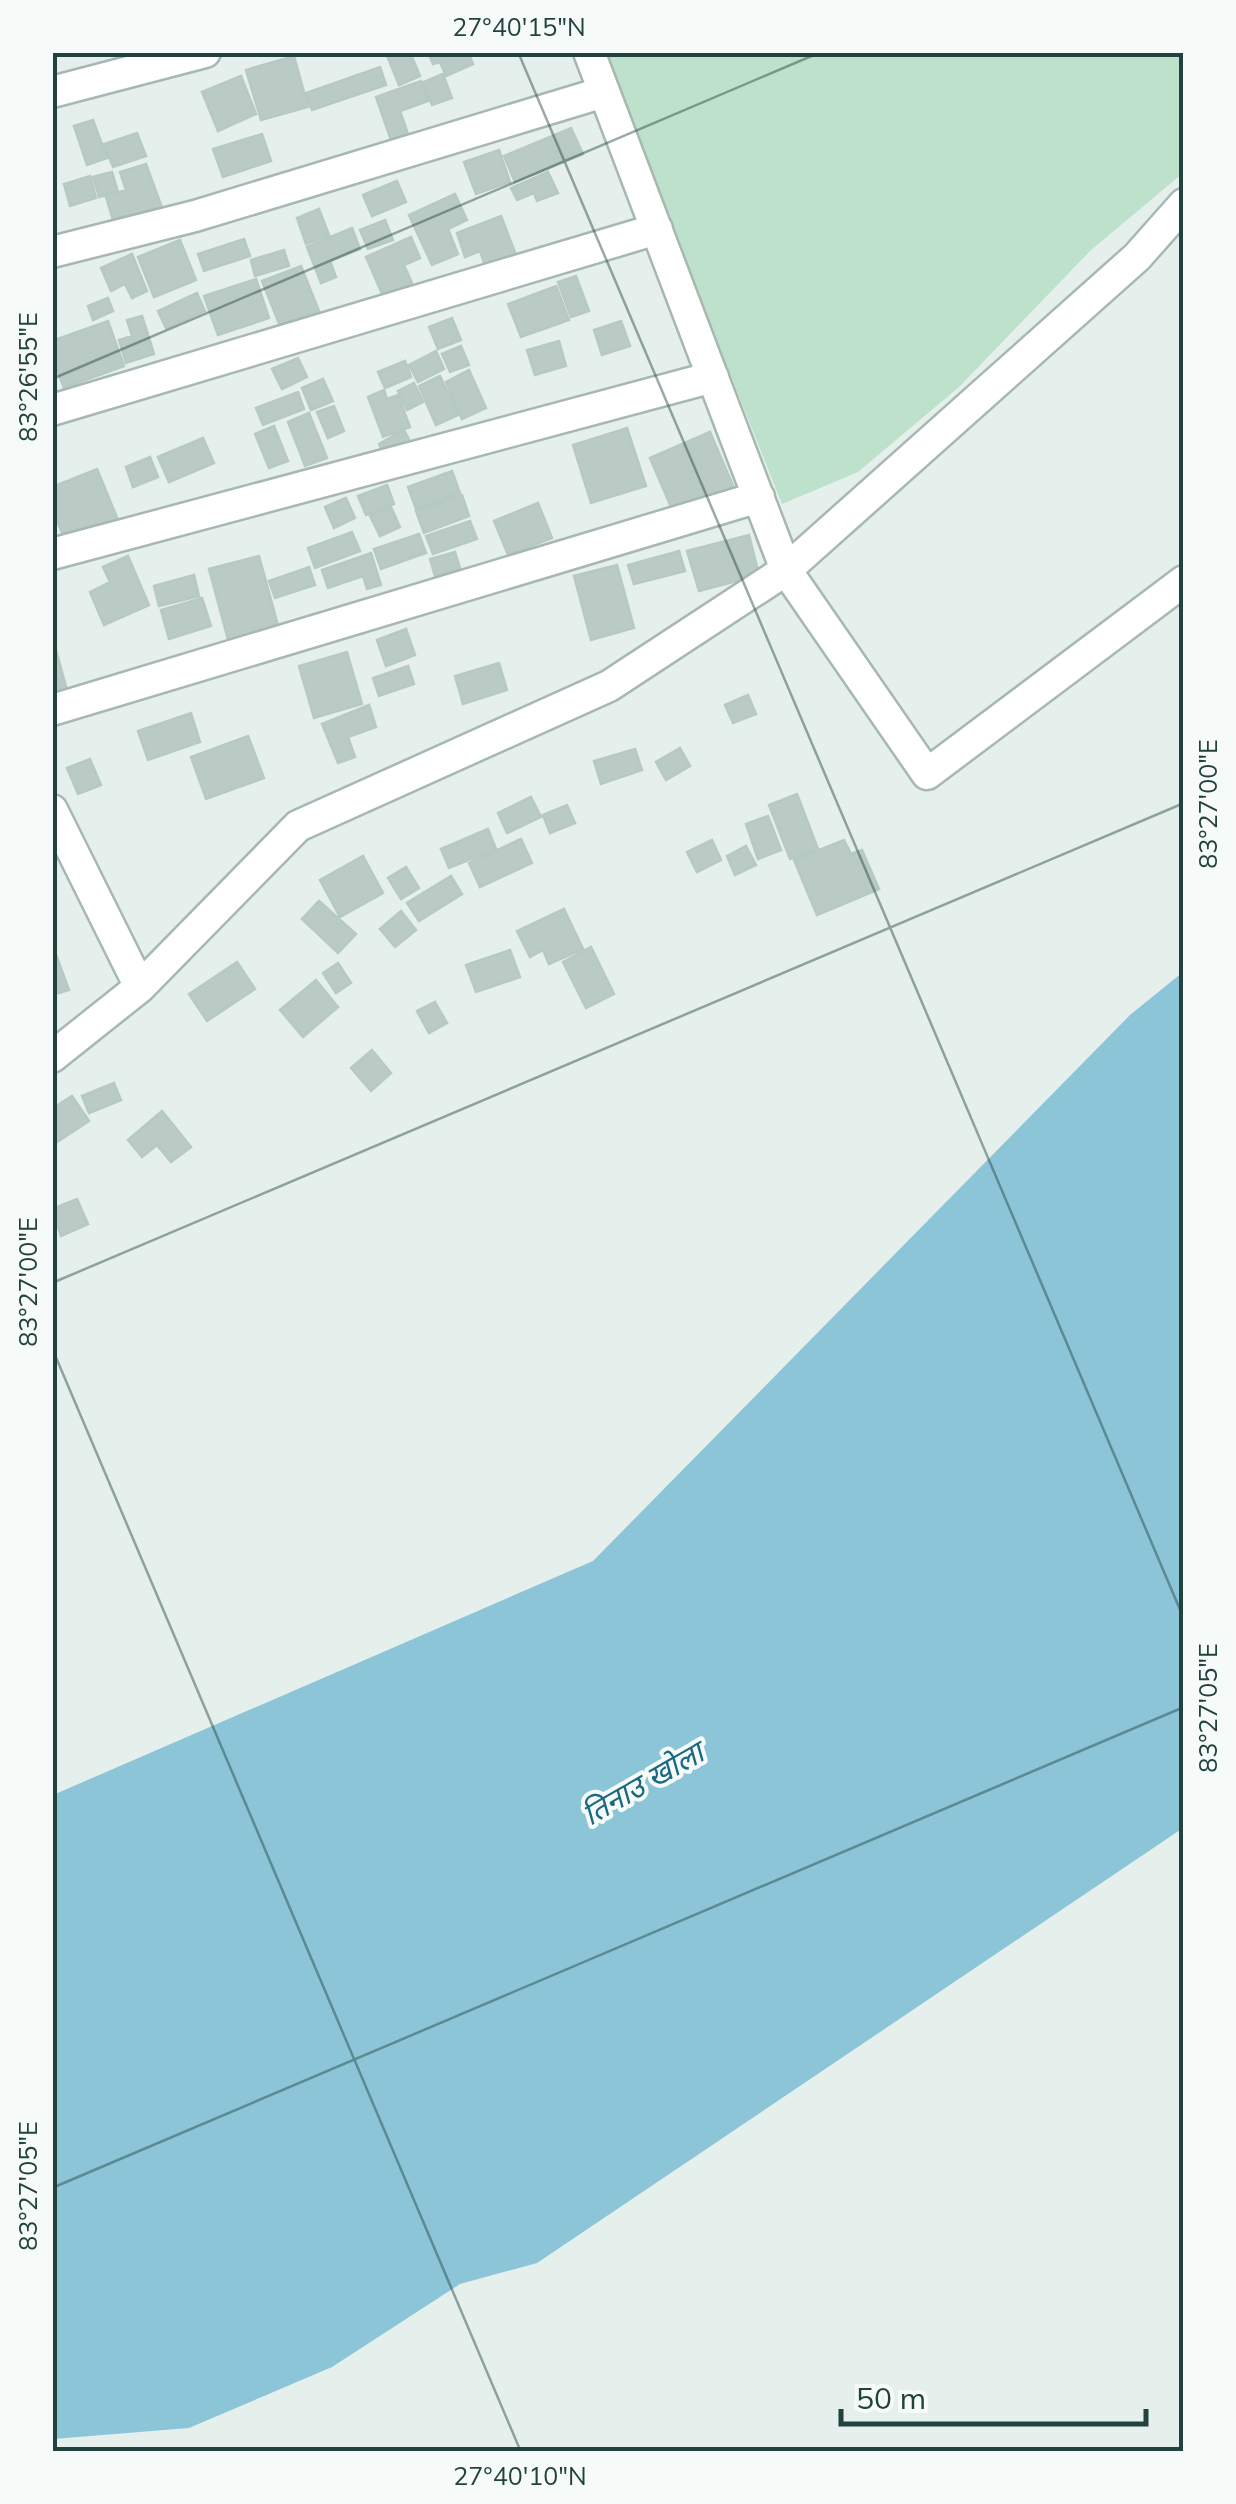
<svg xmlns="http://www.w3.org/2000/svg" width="1236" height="2504" font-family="Mulish,'Noto Sans Devanagari',sans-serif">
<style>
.green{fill:#bde1ca}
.water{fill:#8bc5d7}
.building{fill:#bacac5;stroke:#b7c9c3;stroke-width:2.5}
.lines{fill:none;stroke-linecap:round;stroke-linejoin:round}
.street-casing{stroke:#a7b8b3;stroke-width:35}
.street{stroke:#fff;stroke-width:30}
.ticks{fill:none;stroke:#22433d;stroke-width:2.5;stroke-opacity:0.45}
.labels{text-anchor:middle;stroke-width:8;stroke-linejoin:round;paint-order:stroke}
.water-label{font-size:30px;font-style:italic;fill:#186984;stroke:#f6fbf9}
.neatline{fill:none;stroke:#22433d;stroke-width:4}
.ticks-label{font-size:25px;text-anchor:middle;fill:#22433d}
</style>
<rect width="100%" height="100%" fill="#e5efeb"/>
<!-- green -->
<path class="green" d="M 602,53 L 1183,53 L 1183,173 L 1091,250 L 959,387 L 858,472 L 782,504 Z"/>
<!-- water -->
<path class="water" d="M 1183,972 L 1183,1828 L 537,2263 L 460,2284 L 332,2367 L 189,2428 L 53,2439 L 53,1795 L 593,1561 L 1130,1015 Z"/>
<!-- building -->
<path class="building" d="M 410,52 L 420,76 L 399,85 L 386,53 Z
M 428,52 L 468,52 L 473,64 L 446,76 L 440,62 L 433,64 Z
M 294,56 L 308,107 L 261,120 L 246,70 Z
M 380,67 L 386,85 L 312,110 L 306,93 Z
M 443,74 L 452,98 L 432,105 L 424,82 Z
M 241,76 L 256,114 L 218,131 L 202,92 Z
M 421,81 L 428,101 L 400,111 L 409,137 L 392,143 L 376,97 Z
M 93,120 L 107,158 L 87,165 L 74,126 Z
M 571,128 L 583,154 L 515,182 L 504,156 Z
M 137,133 L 146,156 L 113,167 L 104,144 Z
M 262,134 L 271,161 L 223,177 L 213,149 Z
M 499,150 L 510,182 L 476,194 L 464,162 Z
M 146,164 L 164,213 L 116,230 L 106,197 L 126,190 L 120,172 Z
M 112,172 L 118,192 L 99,197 L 93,177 Z
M 548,172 L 558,193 L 537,201 L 534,193 L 517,200 L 511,188 Z
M 90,176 L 96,198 L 70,206 L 64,184 Z
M 397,181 L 406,202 L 372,216 L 363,195 Z
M 455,194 L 467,220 L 448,229 L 458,254 L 432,265 L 409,215 Z
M 319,209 L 329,235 L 306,244 L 297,218 Z
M 501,216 L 518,260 L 487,271 L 480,251 L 465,257 L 457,233 Z
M 385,220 L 393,240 L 368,249 L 360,230 Z
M 352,228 L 360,249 L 330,261 L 336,277 L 321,283 L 307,247 Z
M 411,237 L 420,258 L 404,265 L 412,283 L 383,296 L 366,257 Z
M 244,239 L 250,256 L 204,271 L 198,254 Z
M 180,240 L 196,280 L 154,297 L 138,257 Z
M 284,250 L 289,266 L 255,276 L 251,260 Z
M 132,254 L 147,291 L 132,298 L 125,284 L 111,291 L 101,268 Z
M 301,266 L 319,311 L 280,326 L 262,281 Z
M 576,276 L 589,311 L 571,317 L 558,282 Z
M 256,279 L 269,318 L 218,335 L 204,296 Z
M 556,286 L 569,320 L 521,337 L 508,304 Z
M 197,293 L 205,311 L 166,328 L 158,311 Z
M 108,298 L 113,311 L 93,320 L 88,306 Z
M 142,316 L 154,354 L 126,363 L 119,340 L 132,336 L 127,320 Z
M 452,318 L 461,340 L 438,349 L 429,327 Z
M 108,321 L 124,366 L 64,388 L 52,357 L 52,341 Z
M 621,321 L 630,346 L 602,355 L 594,330 Z
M 559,341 L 566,366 L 535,375 L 527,350 Z
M 461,346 L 469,365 L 450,372 L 442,354 Z
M 436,351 L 444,369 L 418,382 L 409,365 Z
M 298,358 L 307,377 L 282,389 L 272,369 Z
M 405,361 L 411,377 L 385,388 L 378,372 Z
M 469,370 L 486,408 L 462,419 L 446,382 Z
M 440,376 L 458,415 L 436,425 L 419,386 Z
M 323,379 L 333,401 L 311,410 L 302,388 Z
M 414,383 L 423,402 L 407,410 L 398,391 Z
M 384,390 L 387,399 L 398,395 L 410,427 L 383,437 L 368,397 Z
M 298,392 L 304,409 L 263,425 L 256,408 Z
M 334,406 L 344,431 L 328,438 L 317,412 Z
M 309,413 L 327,458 L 305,466 L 288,422 Z
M 274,426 L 288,461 L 269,468 L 255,434 Z
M 627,428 L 646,486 L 591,503 L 573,445 Z
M 404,430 L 413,447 L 387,460 L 379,444 Z
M 710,432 L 734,488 L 674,514 L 650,458 Z
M 203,438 L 214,463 L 169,482 L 158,457 Z
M 150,457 L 158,477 L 133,487 L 126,467 Z
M 97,469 L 118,520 L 66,542 L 52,509 L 52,487 Z
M 452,471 L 460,493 L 416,509 L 408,487 Z
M 387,485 L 394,504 L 366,515 L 358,496 Z
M 462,495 L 469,516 L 424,533 L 416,511 Z
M 346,498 L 355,518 L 334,528 L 325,507 Z
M 538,503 L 552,538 L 508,555 L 494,521 Z
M 391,507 L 400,527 L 380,536 L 370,516 Z
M 470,521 L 477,539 L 433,554 L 426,536 Z
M 352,532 L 360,551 L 315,568 L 308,548 Z
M 419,534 L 426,553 L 381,569 L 374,549 Z
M 749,535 L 759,575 L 699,591 L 687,551 Z
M 679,551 L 685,571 L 634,584 L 628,565 Z
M 455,552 L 460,568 L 435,576 L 430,559 Z
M 371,553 L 381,585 L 367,589 L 363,576 L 328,588 L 322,570 Z
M 128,556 L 149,605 L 104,625 L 90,592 L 110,582 L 103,567 Z
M 259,556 L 280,633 L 230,647 L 209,569 Z
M 617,565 L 634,628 L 591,640 L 574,576 Z
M 309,567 L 315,585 L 275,598 L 269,581 Z
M 194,575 L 199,596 L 159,606 L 154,586 Z
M 202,598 L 211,626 L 169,639 L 161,610 Z
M 406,629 L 415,655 L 386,666 L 377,640 Z
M 52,636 L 67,690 L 52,693 Z
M 347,652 L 362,704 L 314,718 L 299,666 Z
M 499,663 L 507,690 L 463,704 L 455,676 Z
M 408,666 L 414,684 L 379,696 L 373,678 Z
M 748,695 L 756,714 L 733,723 L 725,705 Z
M 369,705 L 376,727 L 348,737 L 355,757 L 338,763 L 322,724 Z
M 191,713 L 200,742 L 148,760 L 138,731 Z
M 248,736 L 264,778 L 206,799 L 191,757 Z
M 680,748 L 690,766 L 666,780 L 656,762 Z
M 635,749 L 642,770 L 601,784 L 594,761 Z
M 90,759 L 101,785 L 78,794 L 67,768 Z
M 797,794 L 818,849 L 790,859 L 769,805 Z
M 531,797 L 541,817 L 507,833 L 498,813 Z
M 567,805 L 575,823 L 550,833 L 543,815 Z
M 768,816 L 781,850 L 758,859 L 746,824 Z
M 488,829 L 496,849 L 449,868 L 441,849 Z
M 521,839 L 532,863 L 480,887 L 469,863 Z
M 712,840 L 721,860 L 697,872 L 687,852 Z
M 844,840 L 851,854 L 862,850 L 879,889 L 817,915 L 794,860 Z
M 746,846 L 756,865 L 735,875 L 727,856 Z
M 363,856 L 383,893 L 340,917 L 320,880 Z
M 406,867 L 419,888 L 401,899 L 388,878 Z
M 451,876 L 462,894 L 419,921 L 407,903 Z
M 319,901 L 356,934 L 338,953 L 302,919 Z
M 564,909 L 583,949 L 549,964 L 543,950 L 530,957 L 517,931 Z
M 401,911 L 416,930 L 395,947 L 380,929 Z
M 52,944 L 69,990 L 52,995 Z
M 591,947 L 614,994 L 586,1008 L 563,962 Z
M 510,950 L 520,977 L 476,992 L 466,965 Z
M 237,962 L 255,989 L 207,1021 L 189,994 Z
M 338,963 L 351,983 L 336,993 L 323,973 Z
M 316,980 L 338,1007 L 303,1037 L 280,1010 Z
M 435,1002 L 447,1023 L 429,1033 L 417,1011 Z
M 372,1050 L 391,1073 L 371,1091 L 351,1068 Z
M 114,1083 L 121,1100 L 89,1113 L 82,1096 Z
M 72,1096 L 89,1121 L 57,1142 L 52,1136 L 52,1109 Z
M 162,1111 L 191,1147 L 171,1162 L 157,1145 L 142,1157 L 128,1140 Z
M 77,1199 L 88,1224 L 61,1236 L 52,1209 Z"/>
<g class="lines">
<defs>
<path id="street" d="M 589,52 L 786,570 L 927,774 L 1184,581
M 52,92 L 205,52
M 52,252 L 195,216 L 604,92
M 52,410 L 657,229
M 52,554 L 713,377
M 52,710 L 759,497
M 52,810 L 140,987
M 52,1057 L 140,987 L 298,826 L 609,686 L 786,570 L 1137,257 L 1184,204"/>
</defs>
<!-- street casing -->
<use href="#street" class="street-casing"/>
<!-- street -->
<use href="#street" class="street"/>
</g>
<!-- ticks -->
<path class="ticks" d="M 518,52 L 1184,1619M 52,379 L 821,52M 52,1283 L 1184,803M 52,1348 L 521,2452M 52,2188 L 1184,1707"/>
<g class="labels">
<!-- water labels -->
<g class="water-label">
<text transform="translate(643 1784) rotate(-30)" y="10">तिनाउ खोला</text>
</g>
</g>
<!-- border -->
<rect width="1236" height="2504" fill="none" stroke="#f6fbf9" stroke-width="110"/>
<!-- scale -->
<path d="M841 2409v15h305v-15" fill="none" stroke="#22433d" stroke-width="5"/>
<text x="856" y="2409" font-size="30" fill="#22433d" stroke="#f6fbf9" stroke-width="8" paint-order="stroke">50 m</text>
<rect x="55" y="55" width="1126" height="2394" class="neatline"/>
<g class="ticks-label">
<text x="519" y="36">27°40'15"N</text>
<text transform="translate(28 377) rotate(-90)" y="9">83°26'55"E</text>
<text transform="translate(1208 804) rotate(-90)" y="9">83°27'00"E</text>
<text transform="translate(28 1282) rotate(-90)" y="9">83°27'00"E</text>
<text transform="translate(1208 1708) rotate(-90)" y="9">83°27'05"E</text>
<text transform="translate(28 2186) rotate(-90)" y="9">83°27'05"E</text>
<text x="520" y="2485">27°40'10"N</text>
</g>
</svg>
